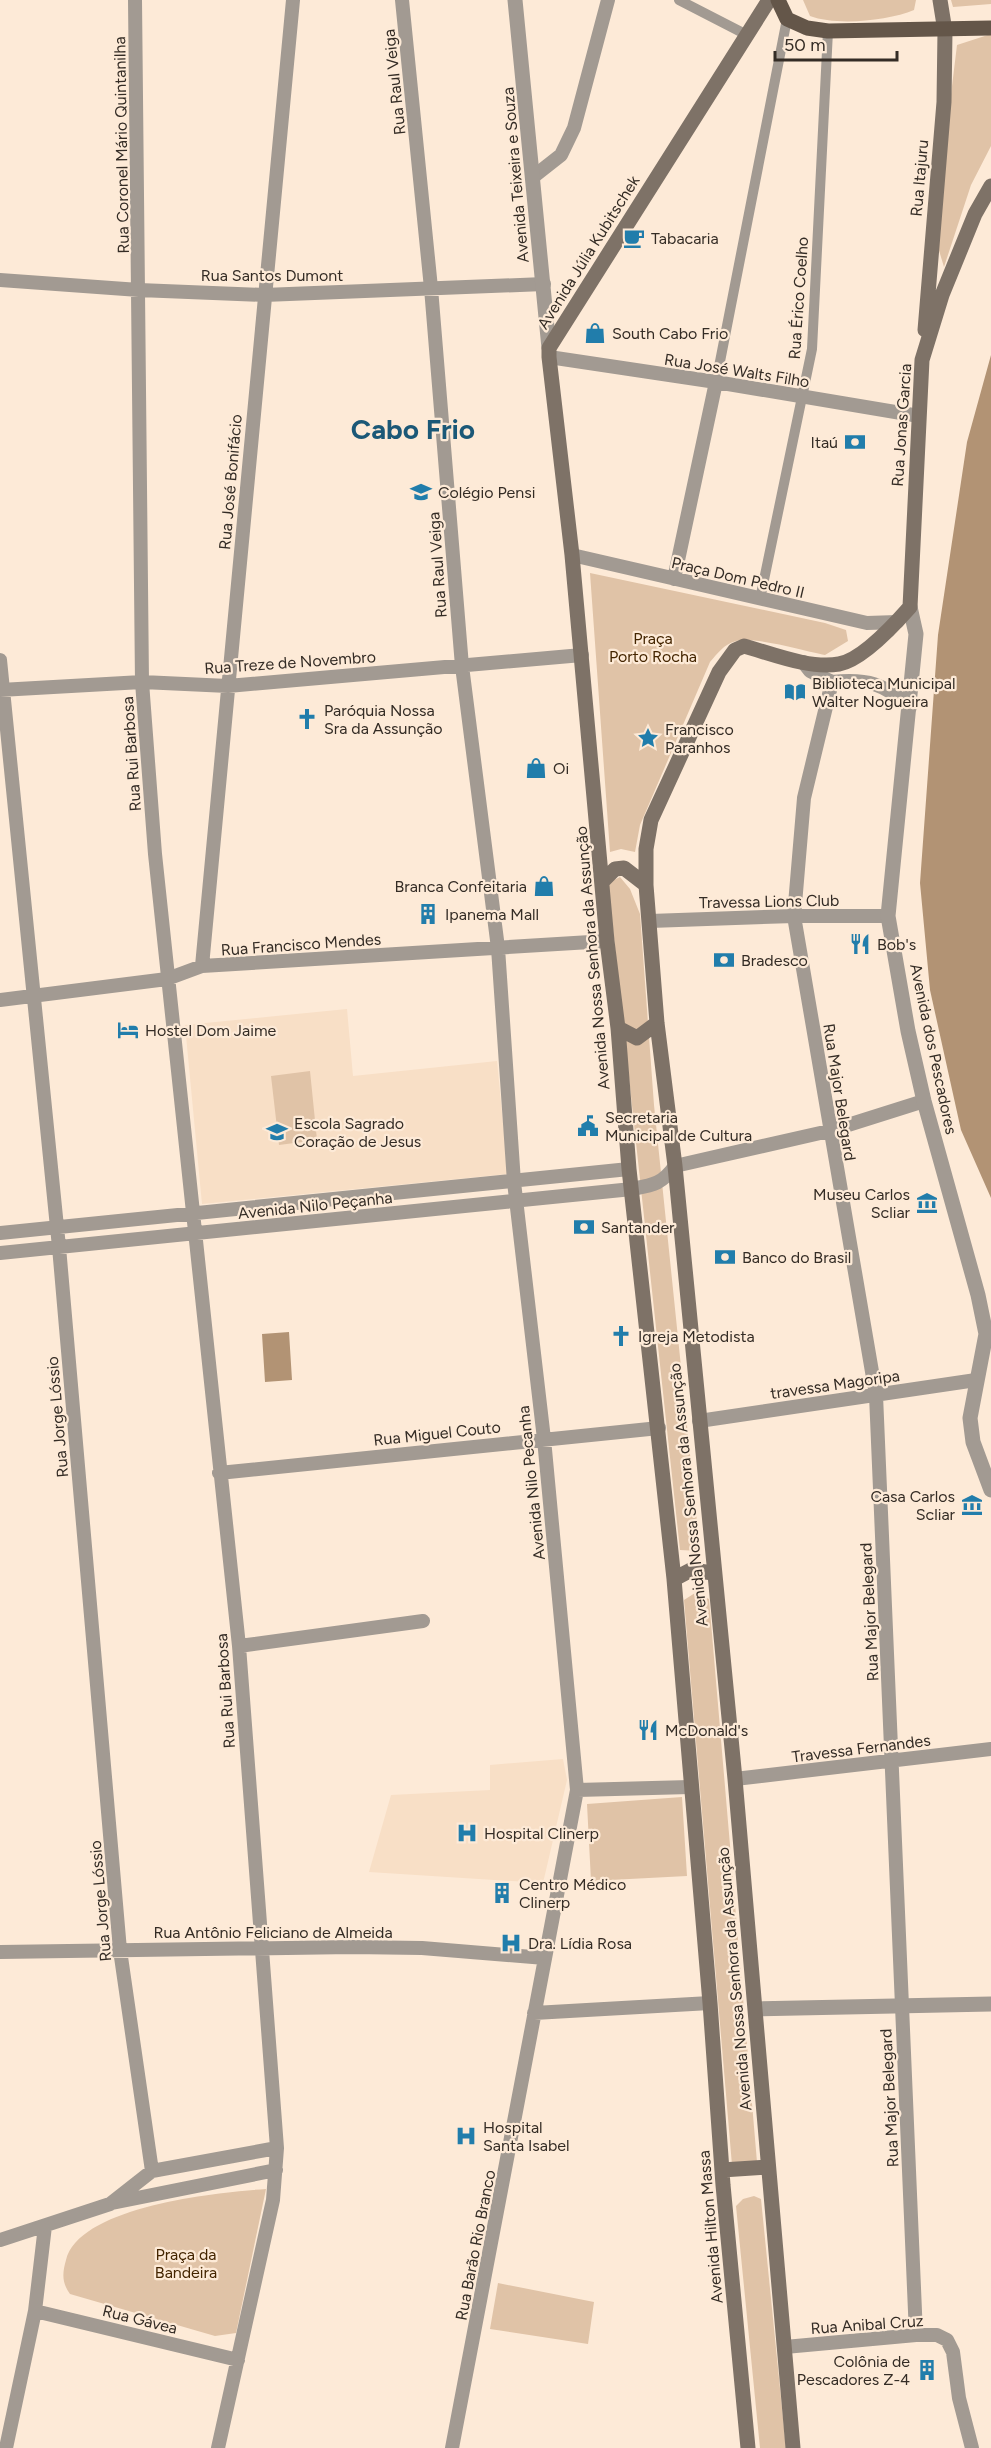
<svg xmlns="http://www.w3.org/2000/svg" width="991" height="2448" font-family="Figtree,sans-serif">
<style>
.built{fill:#f8dfc6}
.green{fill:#e0c3a7}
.water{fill:#b29374}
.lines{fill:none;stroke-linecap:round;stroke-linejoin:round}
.pedestrian{stroke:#a29a92;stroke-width:10}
.minor{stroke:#a29a92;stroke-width:14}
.tertiary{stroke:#a29a92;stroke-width:15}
.secondary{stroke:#7e7267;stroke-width:15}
.primary{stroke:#645649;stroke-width:15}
.labels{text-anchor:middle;stroke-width:4.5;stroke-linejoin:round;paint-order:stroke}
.street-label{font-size:16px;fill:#342c25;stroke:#fdead7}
.poi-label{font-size:16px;fill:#342c25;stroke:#fdead7;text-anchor:start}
.park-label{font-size:16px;fill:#442500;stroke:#fdead7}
.town-label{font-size:28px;font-weight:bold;fill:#1b5877;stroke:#fdead7}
</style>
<rect width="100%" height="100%" fill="#fdead7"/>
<!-- built -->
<path class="built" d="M 347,1009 L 353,1076 L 497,1061 L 508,1174 L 202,1204 L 185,1025 Z
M 563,1759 L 567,1780 L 543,1883 L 369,1872 L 391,1795 L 490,1790 L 490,1765 Z"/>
<!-- green -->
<path class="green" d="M 803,0 L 916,0 L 914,10 C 888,21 836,26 810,16 Z
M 951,0 L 991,0 L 991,4 L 953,7 Z
M 991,34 L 991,146 L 971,185 L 944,267 L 934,234 L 957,45 Z
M 590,573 L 825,623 L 846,630 L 848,641 L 825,655 C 805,651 754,636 736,641 C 724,644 717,654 710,662 L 640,825 L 635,852 L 621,849 L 610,852 Z
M 620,877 L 630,889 L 640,914 L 654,1105 L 700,1551 L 680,1550 L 608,883 Z
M 310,1071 L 317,1140 L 279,1145 L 271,1076 Z
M 695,1593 L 709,1599 L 757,2162 L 732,2165 L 684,1600 Z
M 682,1797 L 687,1876 L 591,1881 L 587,1804 Z
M 266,2189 L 236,2333 L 215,2336 L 70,2294 C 62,2283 62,2274 66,2260 C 79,2206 219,2192 266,2189 Z
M 754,2196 L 761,2199 L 786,2448 L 760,2448 L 736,2206 L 743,2199 Z
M 498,2283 L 594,2302 L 588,2344 L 490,2329 Z"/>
<!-- water -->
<path class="water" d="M 991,355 L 991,1198 L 961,1130 L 930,990 L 920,883 L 938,635 L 967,442 Z
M 289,1332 L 292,1380 L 265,1382 L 262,1334 Z"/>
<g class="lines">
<!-- pedestrian -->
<path class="pedestrian" d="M 679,0 L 747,35
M 716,382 L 787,19
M 760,599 L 812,349 L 828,31"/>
<!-- minor -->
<path class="minor" d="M 135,0 L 142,682 L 155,854 L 239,1646 L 277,2148 L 273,2200 L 218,2448
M 402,0 L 431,288 L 462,666 L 498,948 L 514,1182 L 544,1439 L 577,1790 L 452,2448
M 533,177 L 561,155 L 574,128 L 608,0
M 0,280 L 139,290 L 264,295 L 544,284
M 549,357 L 716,382 L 919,416
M 572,555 L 867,623 L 897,622
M 674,579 L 716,382
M 0,660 L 59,1247 L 120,1950 L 152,2171
M 803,662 L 810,671 L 832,682
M 0,690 L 142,682 L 228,686 L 582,655
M 910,707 C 885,684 867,678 832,682 L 804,798 L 794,916 L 876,1395 L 916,2335
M 650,921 L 794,916 L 888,916
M 202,966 L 293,0
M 0,1000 L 167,979 L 202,966 L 607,941
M 0,1233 L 629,1169
M 0,1253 L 632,1189 C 653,1185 662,1184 675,1166 L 829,1131 L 924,1101
M 699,1421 L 976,1380
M 219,1473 L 659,1428
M 239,1646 L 423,1621
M 735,1779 L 991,1749
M 577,1790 L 690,1787
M 0,1952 L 352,1947 L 422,1948 L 545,1958
M 534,2013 L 710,2003
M 112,2203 L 276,2170
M 0,2240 L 110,2204 L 152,2171 L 277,2148
M 35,2311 L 238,2360
M 785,2347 L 916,2335 L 937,2335 L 947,2340 L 953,2352 L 959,2398 L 972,2448
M 6,2448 L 35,2311 L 45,2226"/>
<!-- tertiary -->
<path class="tertiary" d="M 515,0 L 549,348
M 910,607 L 916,634 L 888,916 L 908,1031 L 924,1101 L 978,1295 L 986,1334 L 970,1418 L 973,1442 L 991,1490
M 756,2009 L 991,2004"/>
<!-- secondary -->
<path class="secondary" d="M 925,330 L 944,102 L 945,31 L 940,0
M 603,881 L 615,869 L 624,868 L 646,885
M 618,1028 L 637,1038 L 657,1023
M 674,1579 L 691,1570 L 713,1573
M 722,2170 L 768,2167
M 748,2448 L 723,2185 L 710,2003 L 674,1579 L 629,1169 L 618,1028 L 607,941 L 572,555 L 549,357 L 549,348 L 769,0
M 793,2448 L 735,1779 L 675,1166 L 657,1023 L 646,885 L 646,849 L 651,820 L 719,672 L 735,650 L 744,646 C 773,654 809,669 839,664 C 862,660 895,624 910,607 L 922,360 L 942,295 L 975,214 L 991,186"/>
<!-- primary -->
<path class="primary" d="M 778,0 L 787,19 L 807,28 L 828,31 L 991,28"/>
</g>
<!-- icons -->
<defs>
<symbol id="cafe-bare" viewBox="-9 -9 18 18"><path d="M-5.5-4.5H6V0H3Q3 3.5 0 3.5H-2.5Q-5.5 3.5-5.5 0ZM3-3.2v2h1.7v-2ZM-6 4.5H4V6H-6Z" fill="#217dab" stroke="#fdead7" stroke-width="2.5" paint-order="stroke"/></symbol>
<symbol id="shop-bare" viewBox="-9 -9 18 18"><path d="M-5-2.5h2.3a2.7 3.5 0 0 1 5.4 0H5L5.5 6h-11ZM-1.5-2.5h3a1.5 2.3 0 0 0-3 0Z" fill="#217dab" stroke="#fdead7" stroke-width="2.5" paint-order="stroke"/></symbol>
<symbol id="bank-bare" viewBox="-9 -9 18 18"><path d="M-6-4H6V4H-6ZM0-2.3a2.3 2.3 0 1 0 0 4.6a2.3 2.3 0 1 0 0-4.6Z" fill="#217dab" stroke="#fdead7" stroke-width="2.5" paint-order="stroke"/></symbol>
<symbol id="school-bare" viewBox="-9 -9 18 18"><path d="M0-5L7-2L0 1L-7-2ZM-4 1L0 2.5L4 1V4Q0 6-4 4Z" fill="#217dab" stroke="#fdead7" stroke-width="2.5" paint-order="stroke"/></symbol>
<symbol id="library-bare" viewBox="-9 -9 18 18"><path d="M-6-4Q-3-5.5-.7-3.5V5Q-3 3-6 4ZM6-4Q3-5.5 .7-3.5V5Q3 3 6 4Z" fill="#217dab" stroke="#fdead7" stroke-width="2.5" paint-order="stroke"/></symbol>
<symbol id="church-bare" viewBox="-9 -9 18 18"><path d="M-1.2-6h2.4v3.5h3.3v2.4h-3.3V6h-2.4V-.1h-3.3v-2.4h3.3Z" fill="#217dab" stroke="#fdead7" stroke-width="2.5" paint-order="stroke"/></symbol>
<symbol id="sight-bare" viewBox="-9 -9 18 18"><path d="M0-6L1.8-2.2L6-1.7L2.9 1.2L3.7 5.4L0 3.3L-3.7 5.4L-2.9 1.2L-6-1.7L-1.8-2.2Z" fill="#217dab" stroke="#fdead7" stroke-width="2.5" paint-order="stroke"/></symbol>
<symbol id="building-bare" viewBox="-9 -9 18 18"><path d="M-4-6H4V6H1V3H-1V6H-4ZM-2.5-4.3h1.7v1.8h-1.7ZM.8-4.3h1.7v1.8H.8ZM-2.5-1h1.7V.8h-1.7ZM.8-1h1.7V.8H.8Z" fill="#217dab" stroke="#fdead7" stroke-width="2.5" paint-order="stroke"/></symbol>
<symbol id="restaurant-bare" viewBox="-9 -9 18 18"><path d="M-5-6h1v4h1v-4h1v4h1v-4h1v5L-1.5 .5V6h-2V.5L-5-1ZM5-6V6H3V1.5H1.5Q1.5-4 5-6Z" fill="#217dab" stroke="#fdead7" stroke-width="2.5" paint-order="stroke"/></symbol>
<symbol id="hotel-bare" viewBox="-9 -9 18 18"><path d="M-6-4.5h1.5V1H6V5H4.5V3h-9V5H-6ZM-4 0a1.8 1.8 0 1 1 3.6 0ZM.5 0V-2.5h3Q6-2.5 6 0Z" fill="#217dab" stroke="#fdead7" stroke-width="2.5" paint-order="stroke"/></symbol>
<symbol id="civic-bare" viewBox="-9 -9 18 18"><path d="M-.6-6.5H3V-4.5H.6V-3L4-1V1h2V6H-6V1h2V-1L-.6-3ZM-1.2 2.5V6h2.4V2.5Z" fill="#217dab" stroke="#fdead7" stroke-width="2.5" paint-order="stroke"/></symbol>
<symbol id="museum-bare" viewBox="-9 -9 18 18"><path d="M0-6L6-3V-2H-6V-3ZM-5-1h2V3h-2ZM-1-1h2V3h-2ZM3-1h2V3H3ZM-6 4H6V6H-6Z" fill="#217dab" stroke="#fdead7" stroke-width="2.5" paint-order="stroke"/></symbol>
<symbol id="hospital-bare" viewBox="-9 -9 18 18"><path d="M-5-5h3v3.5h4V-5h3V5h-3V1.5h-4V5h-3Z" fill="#217dab" stroke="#fdead7" stroke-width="2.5" paint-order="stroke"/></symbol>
</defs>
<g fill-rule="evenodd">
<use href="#cafe-bare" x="619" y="223" width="30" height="30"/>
<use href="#shop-bare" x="580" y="318" width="30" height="30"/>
<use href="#bank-bare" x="840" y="427" width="30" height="30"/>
<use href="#school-bare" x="406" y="477" width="30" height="30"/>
<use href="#library-bare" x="780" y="677" width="30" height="30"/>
<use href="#church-bare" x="292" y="704" width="30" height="30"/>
<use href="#sight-bare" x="633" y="723" width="30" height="30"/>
<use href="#shop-bare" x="521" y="753" width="30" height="30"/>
<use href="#shop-bare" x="529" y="871" width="30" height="30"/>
<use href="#building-bare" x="413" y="899" width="30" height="30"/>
<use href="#restaurant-bare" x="845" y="929" width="30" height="30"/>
<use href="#bank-bare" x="709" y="945" width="30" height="30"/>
<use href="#hotel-bare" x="113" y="1015" width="30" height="30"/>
<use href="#civic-bare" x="573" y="1111" width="30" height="30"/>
<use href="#school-bare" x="262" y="1117" width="30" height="30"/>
<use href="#museum-bare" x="912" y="1188" width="30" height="30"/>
<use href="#bank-bare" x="569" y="1212" width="30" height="30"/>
<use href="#bank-bare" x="710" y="1242" width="30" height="30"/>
<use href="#church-bare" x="606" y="1321" width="30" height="30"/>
<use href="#museum-bare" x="957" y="1490" width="30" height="30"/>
<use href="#restaurant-bare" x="633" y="1715" width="30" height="30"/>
<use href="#hospital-bare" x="452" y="1818" width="30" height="30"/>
<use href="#building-bare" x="487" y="1878" width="30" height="30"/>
<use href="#hospital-bare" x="496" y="1928" width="30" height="30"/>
<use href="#hospital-bare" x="451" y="2121" width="30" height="30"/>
<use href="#building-bare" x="912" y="2355" width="30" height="30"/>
</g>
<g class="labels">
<!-- street labels -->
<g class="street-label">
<text transform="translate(394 82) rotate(-96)" y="6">Rua Raul Veiga</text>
<text transform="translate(121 145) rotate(-91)" y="6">Rua Coronel Mário Quintanilha</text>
<text transform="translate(515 175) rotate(-95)" y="6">Avenida Teixeira e Souza</text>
<text transform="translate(919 178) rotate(-85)" y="6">Rua Itajuru</text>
<text transform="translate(588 252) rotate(-58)" y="6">Avenida Júlia Kubitschek</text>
<text x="272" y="281">Rua Santos Dumont</text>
<text transform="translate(798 298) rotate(-86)" y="6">Rua Érico Coelho</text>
<text transform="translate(737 370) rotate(9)" y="6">Rua José Walts Filho</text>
<text transform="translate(901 425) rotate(-86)" y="6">Rua Jonas Garcia</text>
<text transform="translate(230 482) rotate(-85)" y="6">Rua José Bonifácio</text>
<text transform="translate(437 565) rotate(-94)" y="6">Rua Raul Veiga</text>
<text transform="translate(738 577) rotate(13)" y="6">Praça Dom Pedro II</text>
<text transform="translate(290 662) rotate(-4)" y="6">Rua Treze de Novembro</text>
<text transform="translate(131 754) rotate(-94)" y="6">Rua Rui Barbosa</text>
<text transform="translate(769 901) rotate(-1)" y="6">Travessa Lions Club</text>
<text transform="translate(301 944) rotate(-4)" y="6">Rua Francisco Mendes</text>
<text transform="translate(592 958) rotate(-95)" y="6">Avenida Nossa Senhora da Assunção</text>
<text transform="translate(934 1049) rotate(78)" y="6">Avenida dos Pescadores</text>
<text transform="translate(840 1092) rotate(81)" y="6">Rua Major Belegard</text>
<text transform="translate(315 1205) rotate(-6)" y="6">Avenida Nilo Peçanha</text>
<text transform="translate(835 1384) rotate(-8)" y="6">travessa Magoripa</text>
<text transform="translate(57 1417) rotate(-95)" y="6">Rua Jorge Lóssio</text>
<text transform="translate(437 1433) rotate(-6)" y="6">Rua Miguel Couto</text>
<text transform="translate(531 1483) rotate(-96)" y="6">Avenida Nilo Pecanha</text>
<text transform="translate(688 1495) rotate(-96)" y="6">Avenida Nossa Senhora da Assunção</text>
<text transform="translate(869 1612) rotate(-93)" y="6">Rua Major Belegard</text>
<text transform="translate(225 1691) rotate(-94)" y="6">Rua Rui Barbosa</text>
<text transform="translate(861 1748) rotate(-7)" y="6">Travessa Fernandes</text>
<text transform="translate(100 1901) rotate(-95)" y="6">Rua Jorge Lóssio</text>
<text x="273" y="1938">Rua Antônio Feliciano de Almeida</text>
<text transform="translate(734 1979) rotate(-95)" y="6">Avenida Nossa Senhora da Assunção</text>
<text transform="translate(889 2098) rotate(-93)" y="6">Rua Major Belegard</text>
<text transform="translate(710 2227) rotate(-95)" y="6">Avenida Hilton Massa</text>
<text transform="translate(475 2245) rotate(-79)" y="6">Rua Barão Rio Branco</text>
<text transform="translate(140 2319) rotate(14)" y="6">Rua Gávea</text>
<text transform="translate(867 2324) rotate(-4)" y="6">Rua Anibal Cruz</text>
</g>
<!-- poi labels -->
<g class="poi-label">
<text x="651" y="244">Tabacaria</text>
<text x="612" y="339">South Cabo Frio</text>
<text x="838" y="448" text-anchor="end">Itaú</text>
<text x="438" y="498">Colégio Pensi</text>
<text x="812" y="689">Biblioteca Municipal<tspan x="812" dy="18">Walter Nogueira</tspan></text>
<text x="324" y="716">Paróquia Nossa<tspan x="324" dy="18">Sra da Assunção</tspan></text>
<text x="665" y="735">Francisco<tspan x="665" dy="18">Paranhos</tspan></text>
<text x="553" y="774">Oi</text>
<text x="527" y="892" text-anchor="end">Branca Confeitaria</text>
<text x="445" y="920">Ipanema Mall</text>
<text x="877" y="950">Bob's</text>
<text x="741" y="966">Bradesco</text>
<text x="145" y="1036">Hostel Dom Jaime</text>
<text x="605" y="1123">Secretaria<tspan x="605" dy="18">Municipal de Cultura</tspan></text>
<text x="294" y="1129">Escola Sagrado<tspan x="294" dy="18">Coração de Jesus</tspan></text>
<text x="910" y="1200" text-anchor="end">Museu Carlos<tspan x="910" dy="18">Scliar</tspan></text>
<text x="601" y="1233">Santander</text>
<text x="742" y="1263">Banco do Brasil</text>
<text x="638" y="1342">Igreja Metodista</text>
<text x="955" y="1502" text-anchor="end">Casa Carlos<tspan x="955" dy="18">Scliar</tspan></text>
<text x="665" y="1736">McDonald's</text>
<text x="484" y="1839">Hospital Clinerp</text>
<text x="519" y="1890">Centro Médico<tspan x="519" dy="18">Clinerp</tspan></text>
<text x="528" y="1949">Dra. Lídia Rosa</text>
<text x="483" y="2133">Hospital<tspan x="483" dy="18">Santa Isabel</tspan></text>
<text x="910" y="2367" text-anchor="end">Colônia de<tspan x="910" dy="18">Pescadores Z-4</tspan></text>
</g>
<!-- park labels -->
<g class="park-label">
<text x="653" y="644">Praça<tspan x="653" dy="18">Porto Rocha</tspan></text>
<text x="186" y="2260">Praça da<tspan x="186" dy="18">Bandeira</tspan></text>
</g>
<!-- town labels -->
<g class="town-label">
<text x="413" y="439">Cabo Frio</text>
</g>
</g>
<!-- scale -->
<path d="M775 51v9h122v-9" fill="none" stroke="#342c25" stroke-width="3"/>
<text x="784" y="51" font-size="18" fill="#342c25" stroke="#fdead7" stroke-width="4.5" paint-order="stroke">50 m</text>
</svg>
